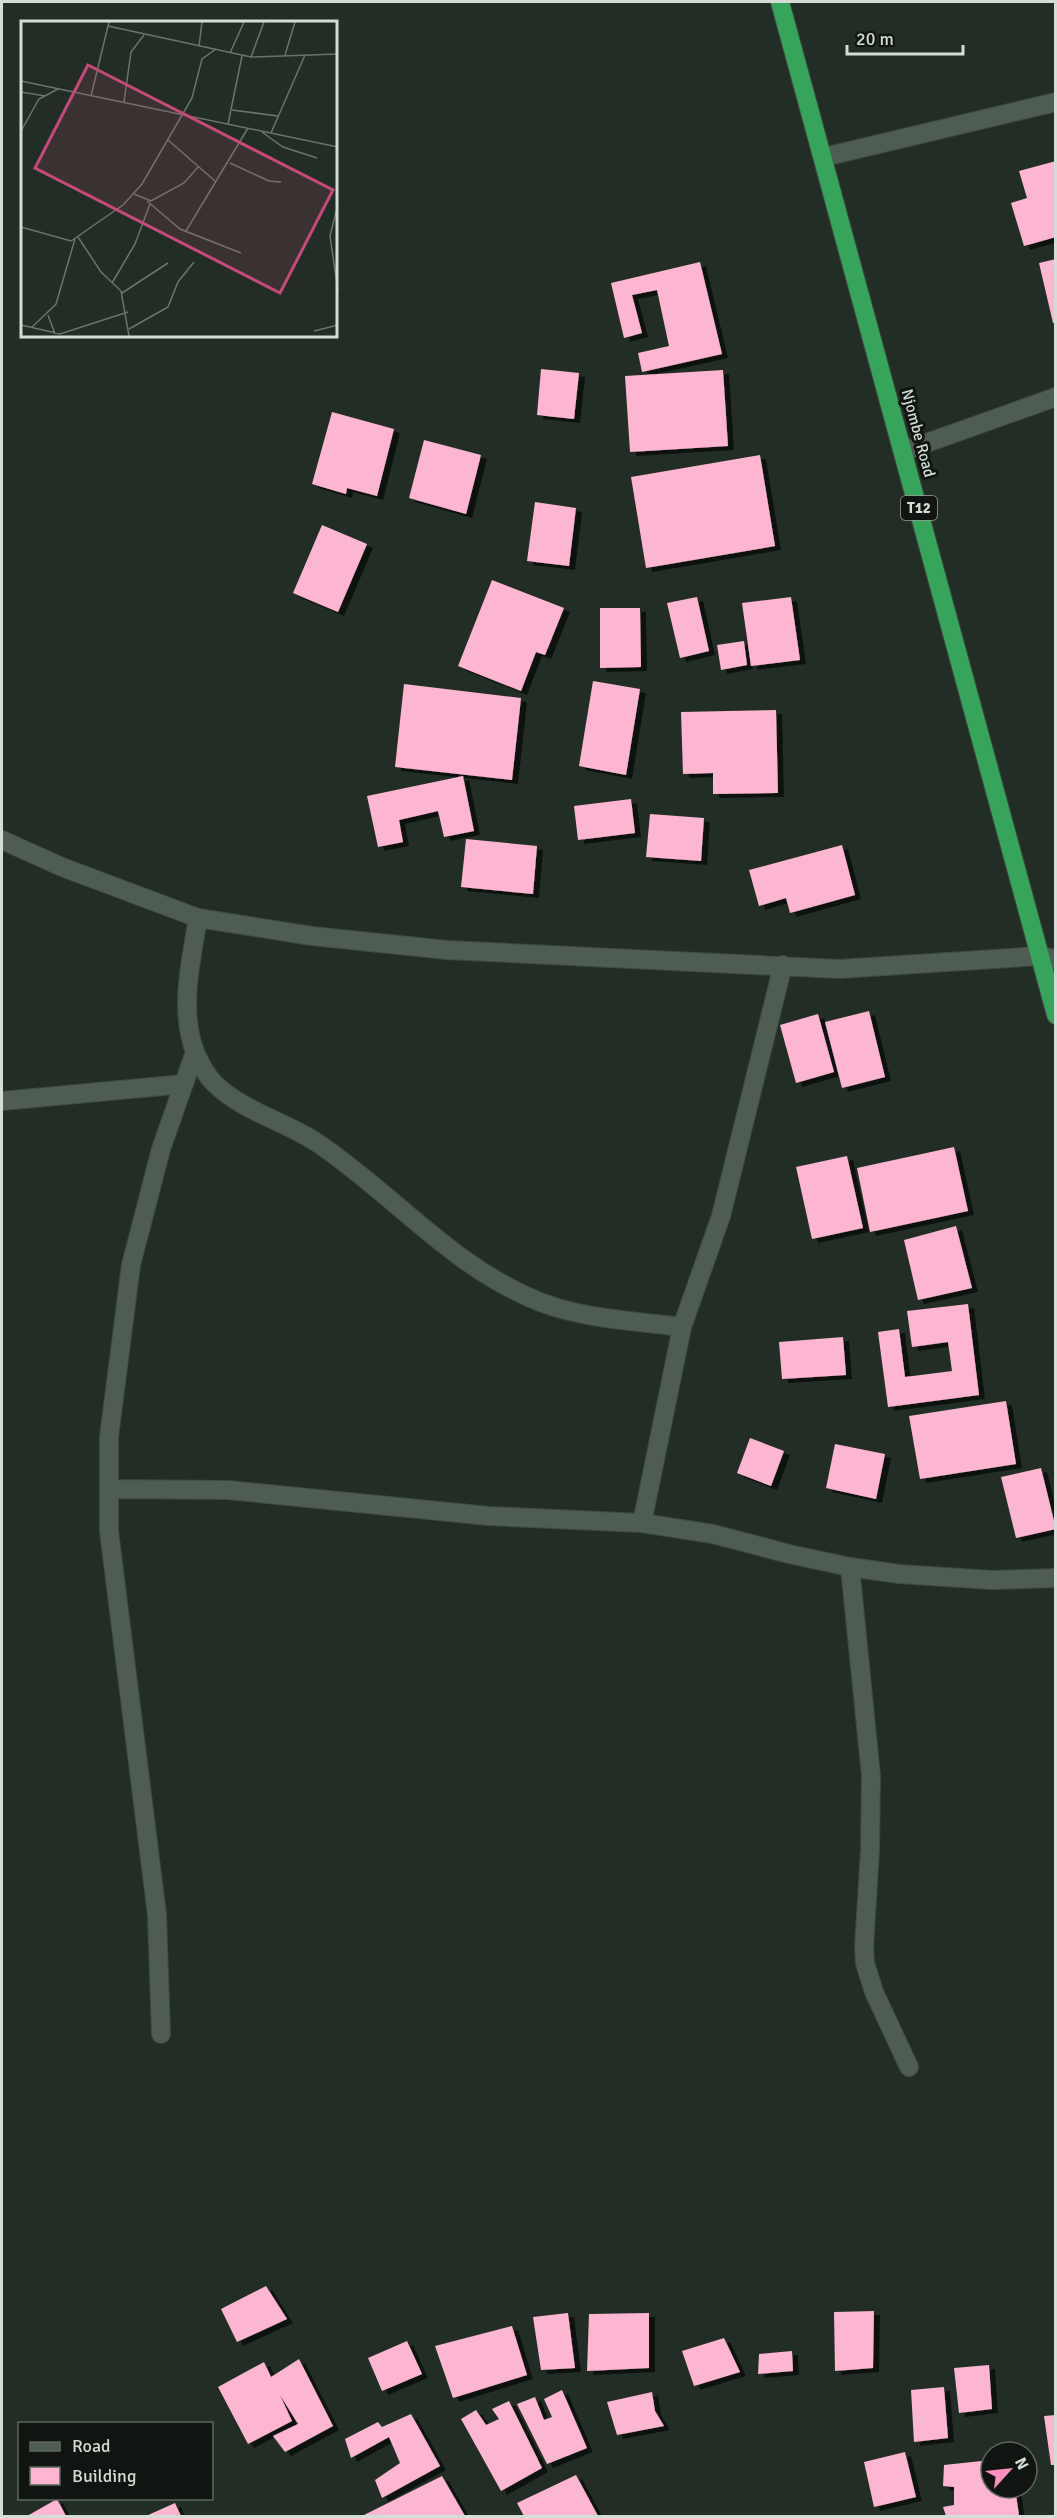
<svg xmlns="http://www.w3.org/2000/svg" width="1057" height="2518" font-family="Signika,sans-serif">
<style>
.building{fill:#fdb6d1;filter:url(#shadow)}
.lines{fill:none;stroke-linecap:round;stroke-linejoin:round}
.street-casing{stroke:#3f4942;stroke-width:20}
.highway-casing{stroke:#3f4942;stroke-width:20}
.street{stroke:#4e5c51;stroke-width:18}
.highway{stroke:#36a55b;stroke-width:18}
.labels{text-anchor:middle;stroke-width:6;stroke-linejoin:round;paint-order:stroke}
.shield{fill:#101511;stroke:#99a09b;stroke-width:1.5}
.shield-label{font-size:15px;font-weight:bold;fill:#d4dcd6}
.street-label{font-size:16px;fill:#d4dcd6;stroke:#101511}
.inset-road{fill:none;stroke:#69746c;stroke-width:1.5}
.view{fill:#c6497a;fill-opacity:0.15;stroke:#c6497a;stroke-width:3}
.inset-edge{fill:none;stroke:#d4dcd6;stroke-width:3}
</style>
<defs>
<filter id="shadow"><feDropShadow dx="6" dy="4" stdDeviation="0" flood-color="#0009"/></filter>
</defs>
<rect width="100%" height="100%" fill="#222e25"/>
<!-- building -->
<path class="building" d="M 1056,161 L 1056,237 L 1024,246 L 1011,203 L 1027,198 L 1019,171 Z
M 1056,259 L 1056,323 L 1053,323 L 1039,263 Z
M 700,262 L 722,354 L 642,372 L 638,353 L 669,346 L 657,290 L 632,295 L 642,333 L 624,338 L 611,283 Z
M 541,369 L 579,373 L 574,419 L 537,415 Z
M 723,370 L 728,446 L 630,452 L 625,376 Z
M 332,412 L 394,429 L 377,496 L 347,488 L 346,494 L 312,484 Z
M 424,440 L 481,455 L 466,514 L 409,498 Z
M 760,455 L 775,546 L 646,568 L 631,477 Z
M 535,502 L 576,508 L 569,566 L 527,561 Z
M 322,525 L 367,544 L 338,612 L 293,593 Z
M 492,580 L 564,608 L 545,655 L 536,652 L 521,691 L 458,666 Z
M 697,597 L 709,651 L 680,658 L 667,603 Z
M 791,597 L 800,660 L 751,666 L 742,603 Z
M 600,608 L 640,608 L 641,667 L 600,668 Z
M 744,641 L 747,665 L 721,670 L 717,645 Z
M 593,681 L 640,689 L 626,775 L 579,766 Z
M 404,684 L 521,698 L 512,780 L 395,767 Z
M 776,710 L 778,793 L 713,794 L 713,773 L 683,774 L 681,712 Z
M 463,776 L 474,831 L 444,837 L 438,811 L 399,820 L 403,842 L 378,847 L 367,796 Z
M 631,799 L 635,833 L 578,840 L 574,806 Z
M 650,814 L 704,818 L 701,861 L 646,857 Z
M 466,839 L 537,846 L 533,894 L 461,887 Z
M 842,845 L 855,895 L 790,913 L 786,898 L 759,906 L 749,870 Z
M 869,1011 L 885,1077 L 842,1088 L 825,1022 Z
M 818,1014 L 834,1072 L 796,1083 L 780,1025 Z
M 954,1147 L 968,1211 L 870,1232 L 857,1168 Z
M 847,1156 L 863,1228 L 812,1239 L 796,1167 Z
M 956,1226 L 972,1288 L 918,1300 L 904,1240 Z
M 968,1304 L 979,1395 L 888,1407 L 878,1332 L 899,1329 L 905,1377 L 952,1371 L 948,1342 L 912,1347 L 907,1311 Z
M 843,1337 L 846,1375 L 782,1379 L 779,1342 Z
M 1006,1401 L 1016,1464 L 920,1479 L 909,1416 Z
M 750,1438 L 784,1451 L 771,1486 L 737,1473 Z
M 835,1444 L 885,1454 L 876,1499 L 826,1488 Z
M 1041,1468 L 1056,1529 L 1016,1538 L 1001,1477 Z
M 266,2286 L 287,2319 L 237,2342 L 221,2309 Z
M 874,2311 L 873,2368 L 835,2371 L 834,2312 Z
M 568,2313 L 575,2368 L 541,2370 L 533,2317 Z
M 649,2313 L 649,2368 L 587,2371 L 589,2314 Z
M 512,2326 L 527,2375 L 453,2398 L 435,2346 Z
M 724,2338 L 740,2372 L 694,2386 L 682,2351 Z
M 407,2341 L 422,2374 L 382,2391 L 368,2358 Z
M 792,2351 L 793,2371 L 758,2374 L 759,2354 Z
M 299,2359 L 333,2426 L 285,2452 L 273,2436 L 298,2424 L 280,2395 L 292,2421 L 248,2444 L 218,2387 L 264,2362 L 271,2377 Z
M 989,2365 L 992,2409 L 959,2413 L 954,2368 Z
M 944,2387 L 948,2438 L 914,2442 L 911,2390 Z
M 562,2390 L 587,2448 L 547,2464 L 517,2404 L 535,2397 L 544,2420 L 552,2417 L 544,2399 Z
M 652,2392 L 655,2411 L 664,2426 L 617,2435 L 607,2402 Z
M 509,2401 L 542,2468 L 501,2491 L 461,2419 L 476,2410 L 486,2425 L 499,2419 L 492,2409 Z
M 411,2414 L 440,2466 L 382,2498 L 375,2480 L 400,2463 L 389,2437 L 351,2458 L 345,2439 L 378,2422 L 382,2427 Z
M 1056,2415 L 1056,2465 L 1051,2465 L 1044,2416 Z
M 905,2452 L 916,2497 L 874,2507 L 864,2462 Z
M 991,2460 L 991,2488 L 1015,2488 L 1019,2515 L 946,2516 L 943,2507 L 954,2505 L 954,2487 L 943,2486 L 944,2465 Z
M 576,2475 L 598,2516 L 524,2516 L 517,2503 Z
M 442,2476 L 465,2516 L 362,2516 Z
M 57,2499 L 66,2516 L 27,2516 Z
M 175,2503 L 181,2516 L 146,2516 Z"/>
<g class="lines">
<defs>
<path id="street" d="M 824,157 L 1056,102
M 904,451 L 1056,397
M 2,840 L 62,867 L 198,918 L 312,936 L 447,950 L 839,969 L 1040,956 L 1056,959
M 198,918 C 191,961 179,1009 195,1052 C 199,1061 207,1076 214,1083 C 242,1111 284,1121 316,1142 C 394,1194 450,1266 540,1302 C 584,1319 635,1321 682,1327
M 2,1101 L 184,1084
M 110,1489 L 228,1490 L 489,1516 L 642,1523 L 713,1534 L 789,1554 L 850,1567 L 899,1574 L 991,1580 L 1056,1578
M 642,1523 L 682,1327 L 721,1216 L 783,965
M 850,1567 L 871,1776 L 870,1850 L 864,1947 L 865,1963 L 874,1992 L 909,2067
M 161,2034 L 157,1915 L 109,1531 L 109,1437 L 131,1265 L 161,1149 L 195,1052"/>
<path id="highway" d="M 780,2 L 1056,1015"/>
</defs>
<!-- street casing -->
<use href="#street" class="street-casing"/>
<!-- highway casing -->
<use href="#highway" class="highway-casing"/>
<!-- street -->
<use href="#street" class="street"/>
<!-- highway -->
<use href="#highway" class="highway"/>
</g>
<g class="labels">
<!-- shield labels -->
<rect class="shield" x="901" y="496" width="36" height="24" rx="4.5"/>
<g class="shield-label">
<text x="919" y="513">T12</text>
</g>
<!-- street labels -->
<g class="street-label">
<text transform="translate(919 433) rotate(75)" y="6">Njombe Road</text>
</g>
</g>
<!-- overview -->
<g transform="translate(21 21)">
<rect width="316" height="316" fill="#222e25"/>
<path class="inset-road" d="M 87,5 L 230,36 L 317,33M 178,25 L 181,1M 209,32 L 223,1M 264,34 L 274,1M 230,36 L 243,1M 0,60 L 317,126M 0,71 L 24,75M 70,75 L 88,1M 103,81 L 110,31 L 123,14M 211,89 L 257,95M 207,103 L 221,35M 0,110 L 18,78 L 37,68M 241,111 L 262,126 L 296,137M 250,112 L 284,34M 147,119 L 194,160M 209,142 L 248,160 L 260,161M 113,173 L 130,180 L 163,162 L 177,146M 126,180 L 159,208 L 220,232M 317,183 L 309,215 L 317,270M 0,206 L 50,220 L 102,184 L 121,163 L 171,77 L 181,38 L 195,28M 165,210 L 227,107M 57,216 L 80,251 L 100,270 L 108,315M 91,262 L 114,223 L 129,183M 101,272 L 147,242M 27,294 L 34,313M 0,304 L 39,313 L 107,291M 10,307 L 35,283 L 54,218M 108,308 L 147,286 L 157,261 L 173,241M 293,310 L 317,304"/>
<path class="view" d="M 67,44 L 312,169 L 259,272 L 14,147 Z"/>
<rect width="316" height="316" class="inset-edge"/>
</g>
<!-- border -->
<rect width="1057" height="2518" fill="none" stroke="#d4dcd6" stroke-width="6"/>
<!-- legend -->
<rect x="18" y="2422" width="195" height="78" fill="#101511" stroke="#5e6560" stroke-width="1.5"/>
<rect x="30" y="2442" width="30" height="9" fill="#4e5c51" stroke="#5e6560" stroke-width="1.5"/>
<text x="72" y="2452" font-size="18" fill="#d4dcd6">Road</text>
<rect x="30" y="2467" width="30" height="18" fill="#fdb6d1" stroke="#5e6560" stroke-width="1.5"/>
<text x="72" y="2482" font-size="18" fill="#d4dcd6">Building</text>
<!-- north arrow -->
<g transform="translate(1009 2470) rotate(63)"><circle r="28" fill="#101511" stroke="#5e6560" stroke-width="1.5"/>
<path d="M0-4.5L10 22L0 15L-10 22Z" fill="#fe8ebd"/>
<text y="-9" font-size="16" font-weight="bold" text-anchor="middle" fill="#d4dcd6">N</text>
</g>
<!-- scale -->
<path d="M847 45v9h116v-9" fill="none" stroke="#d4dcd6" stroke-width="3"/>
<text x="856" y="45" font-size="18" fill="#d4dcd6" stroke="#101511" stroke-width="4.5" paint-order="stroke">20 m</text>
</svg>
